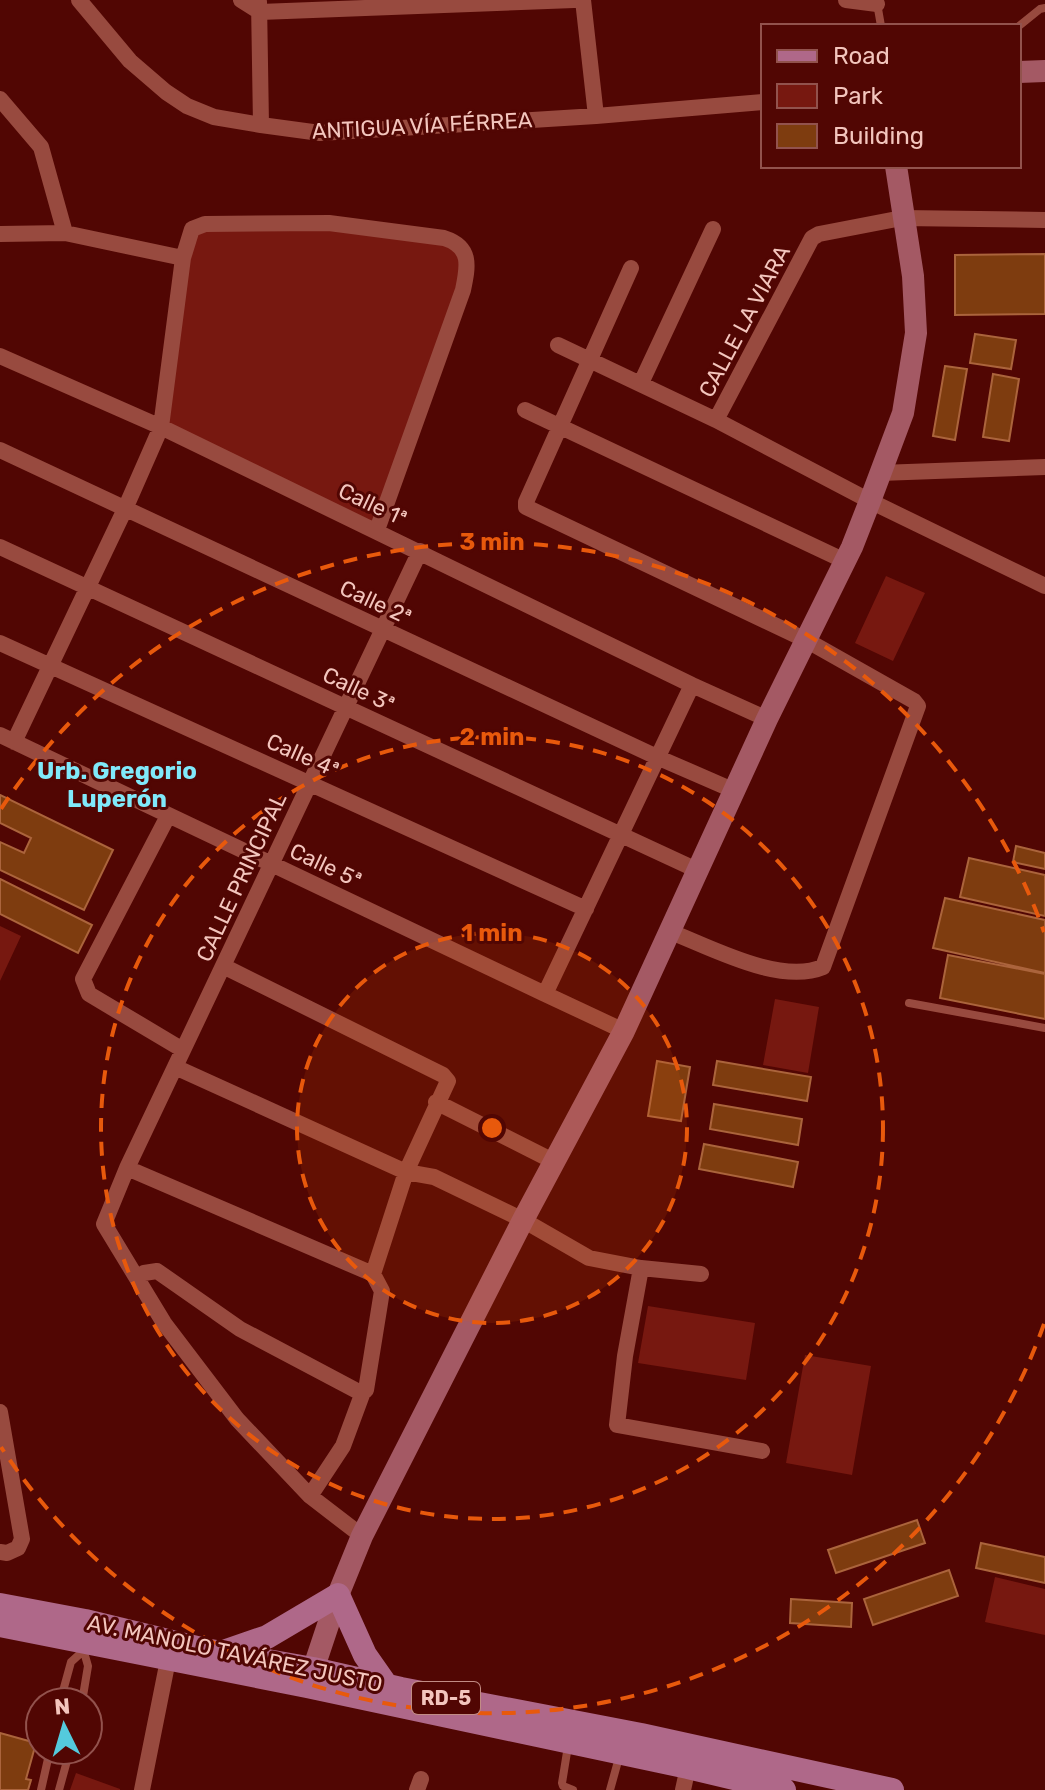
<svg xmlns="http://www.w3.org/2000/svg" width="1045" height="1790" font-family="Rubik,sans-serif">
<style>
.green{fill:#771810}
.building{fill:#7e3c0f;stroke:#ab643c;stroke-width:2}
.lines{fill:none;stroke-linecap:round;stroke-linejoin:round}
.lane{stroke:#984a3f;stroke-width:8}
.street{stroke:#984a3f;stroke-width:16}
.secondary{stroke:#a45964;stroke-width:22}
.primary{stroke:#af6889;stroke-width:24}
.ring{fill:none;stroke:#e8590c;stroke-width:4;stroke-dasharray:14 10}
.labels{text-anchor:middle;stroke-width:6;stroke-linejoin:round;paint-order:stroke}
.shield{fill:#510603;stroke:#c28c85;stroke-width:2}
.shield-label{font-size:20px;font-weight:bold;fill:#f3c5bd}
.street-label{font-size:22px;fill:#f3c5bd;stroke:#510603}
.neighbourhood-label{font-size:24px;font-weight:bold;fill:#80e9fa;stroke:#510603}
.centre{fill:#e8590c;stroke:#510603;stroke-width:4}
.ring-label{font-size:24px;text-anchor:middle;font-weight:bold;fill:#e8590c;stroke:#510603;stroke-width:6;stroke-linejoin:round;paint-order:stroke}
</style>
<rect width="100%" height="100%" fill="#510603"/>
<!-- green -->
<path class="green" d="M 237,222 L 444,238 L 467,263 L 377,530 L 161,427 L 192,229 Z
M 886,576 L 925,593 L 893,661 L 855,643 Z
M 0,926 L 21,936 L 0,981 Z
M 775,999 L 819,1007 L 808,1073 L 763,1065 Z
M 648,1306 L 755,1323 L 746,1380 L 638,1363 Z
M 805,1355 L 871,1366 L 852,1475 L 786,1463 Z
M 995,1577 L 1045,1589 L 1045,1635 L 985,1622 Z
M 76,1773 L 120,1789 L 120,1790 L 70,1790 Z"/>
<!-- building -->
<path class="building" d="M 1045,254 L 1045,314 L 955,315 L 955,255 Z
M 975,334 L 1016,340 L 1011,369 L 970,363 Z
M 945,366 L 967,369 L 955,440 L 933,436 Z
M 993,374 L 1019,379 L 1009,441 L 983,437 Z
M 0,795 L 113,850 L 84,910 L 0,870 L 0,842 L 24,853 L 31,838 L 0,823 Z
M 1016,846 L 1045,853 L 1045,869 L 1013,862 Z
M 969,858 L 1045,875 L 1045,916 L 960,897 Z
M 0,879 L 92,925 L 78,953 L 0,914 Z
M 945,898 L 1045,920 L 1045,973 L 933,948 Z
M 948,955 L 1045,974 L 1045,1019 L 940,998 Z
M 657,1061 L 690,1067 L 681,1121 L 648,1116 Z
M 717,1061 L 811,1077 L 807,1101 L 713,1085 Z
M 714,1104 L 802,1119 L 798,1145 L 710,1129 Z
M 704,1144 L 798,1162 L 793,1187 L 699,1169 Z
M 917,1520 L 925,1543 L 836,1573 L 828,1550 Z
M 981,1543 L 1045,1557 L 1045,1583 L 976,1568 Z
M 949,1570 L 958,1596 L 873,1625 L 864,1599 Z
M 791,1599 L 852,1603 L 851,1627 L 790,1623 Z
M 70,1693 L 82,1695 L 80,1702 L 68,1702 Z
M 0,1733 L 36,1743 L 26,1779 L 31,1780 L 28,1790 L 0,1790 Z"/>
<g class="lines">
<!-- lane -->
<path class="lane" d="M 877,3 L 881,26
M 1019,26 L 1040,9 L 1045,8
M 909,1003 L 1045,1028
M 82,1645 L 88,1666 L 82,1702
M 60,1702 L 71,1662 L 82,1652
M 568,1746 L 562,1783 L 563,1786 L 573,1790
M 41,1790 L 50,1750
M 59,1790 L 70,1750
M 610,1790 L 620,1754"/>
<!-- street -->
<path class="street" d="M 79,0 L 130,61 L 166,92 L 187,106 L 214,117 L 261,125 L 320,133 L 596,116 L 763,102
M 241,0 L 260,12 L 574,0
M 583,0 L 596,116
M 846,0 L 877,4
M 259,2 L 261,125
M 0,99 L 41,147 L 65,233
M 0,234 L 65,233 L 183,258
M 631,268 L 526,502 L 526,507 L 806,640 L 914,701 L 918,706 L 823,967 C 780,985 712,948 671,932
M 558,345 L 716,420 L 870,501 L 1045,586
M 0,356 L 161,427 L 692,685 L 767,719
M 641,383 L 713,229
M 525,410 L 845,561
M 716,420 L 812,238 L 819,234 L 902,218 L 1045,220
M 0,450 L 659,758 L 735,791
M 880,473 L 1045,467
M 0,547 L 699,871
M 0,643 L 586,909
M 0,735 L 545,994
M 14,742 L 125,509 L 161,427 L 183,258 L 192,229 L 205,224 L 329,223 L 444,238 C 472,247 468,266 463,290 L 377,530
M 168,816 L 83,979 L 89,994 L 183,1050
M 223,966 L 443,1075 L 448,1081 L 406,1172 L 373,1274 L 382,1291 L 366,1390 L 363,1392 L 343,1446 L 310,1496
M 624,1031 L 545,994 L 692,685
M 175,1067 L 406,1172 L 434,1177 L 523,1220 L 589,1258 L 641,1268 L 701,1274
M 436,1102 L 555,1162
M 127,1168 L 373,1274
M 641,1268 L 625,1356 L 617,1425 L 762,1451
M 137,1278 L 144,1273 L 157,1271 L 240,1329 L 359,1392 L 363,1392
M 0,1412 L 22,1539 L 18,1548 L 7,1553 L 0,1552
M 362,1536 L 310,1496 L 237,1419 L 164,1323 L 104,1224 L 127,1168 L 420,551
M 142,1790 L 168,1660
M 417,1790 L 421,1779
M 683,1790 L 688,1767"/>
<!-- secondary -->
<path class="secondary" d="M 1019,72 L 1045,71
M 308,1685 L 338,1595 L 362,1536 L 523,1220 L 624,1031 L 767,719 L 852,547 L 870,501 L 903,413 L 916,333 L 913,276 L 896,166"/>
<!-- primary -->
<path class="primary" d="M 0,1605 L 85,1621 L 205,1650 L 313,1669 L 401,1689 L 641,1735 L 892,1790
M 0,1625 L 307,1686 L 688,1767 L 784,1790
M 226,1651 L 267,1637 L 338,1595 L 365,1655 L 386,1685"/>
</g>
<!-- distance rings -->
<circle cx="492" cy="1128" r="195" fill="#e8590c" fill-opacity=".12"/>
<g class="ring">
<circle cx="492" cy="1128" r="195"/>
<circle cx="492" cy="1128" r="391"/>
<path d="M1044 1324A586 586 0 0 1 1 1447M1 809A586 586 0 0 1 1044 932"/>
</g>
<g class="labels">
<!-- shield labels -->
<rect class="shield" x="412" y="1682" width="68" height="32" rx="6"/>
<g class="shield-label">
<text x="446" y="1705">RD-5</text>
</g>
<!-- street labels -->
<g class="street-label">
<text transform="translate(422 125) rotate(-3)" y="8">ANTIGUA VÍA FÉRREA</text>
<text transform="translate(744 321) rotate(-62)" y="8">CALLE LA VIARA</text>
<text transform="translate(373 504) rotate(25)" y="8">Calle 1ª</text>
<text transform="translate(376 602) rotate(25)" y="8">Calle 2ª</text>
<text transform="translate(359 689) rotate(25)" y="8">Calle 3ª</text>
<text transform="translate(303 755) rotate(24)" y="8">Calle 4ª</text>
<text transform="translate(326 865) rotate(25)" y="8">Calle 5ª</text>
<text transform="translate(241 877) rotate(-65)" y="8">CALLE PRINCIPAL</text>
<text transform="translate(235 1653) rotate(12)" y="8">AV. MANOLO TAVÁREZ JUSTO</text>
</g>
<!-- neighbourhood labels -->
<g class="neighbourhood-label">
<text x="117" y="779">Urb. Gregorio<tspan x="117" dy="28">Luperón</tspan></text>
</g>
</g>
<circle cx="492" cy="1128" r="12" class="centre"/>
<g class="ring-label">
<text x="492" y="550">3 min</text>
<text x="492" y="745">2 min</text>
<text x="492" y="941">1 min</text>
</g>
<!-- legend -->
<rect x="761" y="24" width="260" height="144" fill="#510603" stroke="#92524d" stroke-width="2"/>
<rect x="777" y="50" width="40" height="12" fill="#af6889" stroke="#92524d" stroke-width="2"/>
<text x="833" y="64" font-size="24" fill="#f3c5bd">Road</text>
<rect x="777" y="84" width="40" height="24" fill="#771810" stroke="#92524d" stroke-width="2"/>
<text x="833" y="104" font-size="24" fill="#f3c5bd">Park</text>
<rect x="777" y="124" width="40" height="24" fill="#7e3c0f" stroke="#92524d" stroke-width="2"/>
<text x="833" y="144" font-size="24" fill="#f3c5bd">Building</text>
<!-- north arrow -->
<g transform="translate(64 1726) rotate(355)"><circle r="38" fill="#510603" stroke="#92524d" stroke-width="2"/>
<path d="M0-6L14 30L0 20L-14 30Z" fill="#54cadd"/>
<text y="-12" font-size="22" font-weight="bold" text-anchor="middle" fill="#f3c5bd">N</text>
</g>
</svg>
